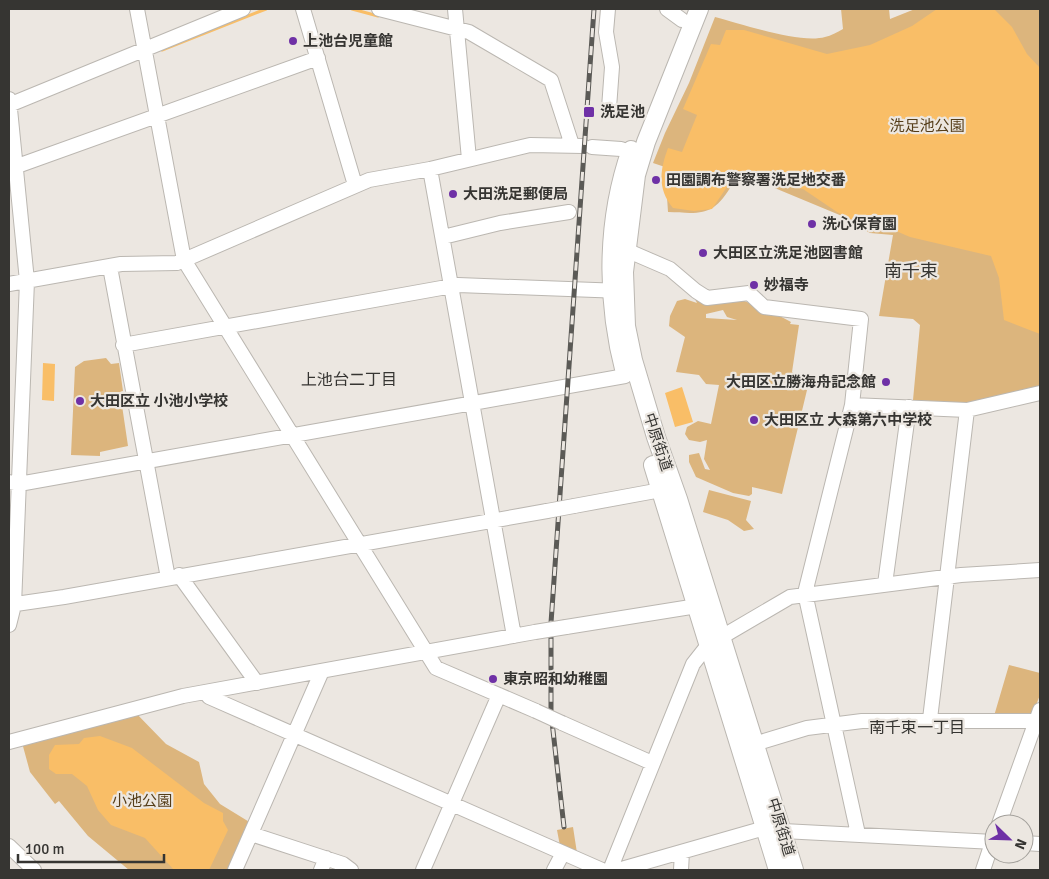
<svg xmlns="http://www.w3.org/2000/svg" width="1049" height="879" font-family="Signika,'Noto Sans JP',sans-serif">
<style>
.green{fill:#dcb57d;fill-rule:evenodd}
.water{fill:#f9be67}
.lines{fill:none;stroke-linecap:round;stroke-linejoin:round}
.stream{stroke:#f9be67;stroke-width:3}
.minor-casing{stroke:#bbb7b1;stroke-width:16}
.major-casing{stroke:#bbb7b1;stroke-width:20}
.minor{stroke:#fff;stroke-width:14}
.major{stroke:#fff;stroke-width:18}
.rail-casing{stroke:#5b5a56;stroke-width:5}
.rail{stroke:#ece7e1;stroke-width:3;stroke-dasharray:9;stroke-linecap:butt}
.minor-bridge-casing{stroke:#bbb7b1;stroke-width:16;stroke-linecap:butt}
.minor-bridge{stroke:#fff;stroke-width:14}
.poi-dot{fill:#6f31a6;stroke:#ece7e1;stroke-width:2}
.labels{text-anchor:middle;stroke-width:4.5;stroke-linejoin:round;paint-order:stroke}
.poi-label{font-size:15px;font-weight:bold;fill:#363532;stroke:#ece7e1;text-anchor:start}
.park-label{font-size:15px;fill:#553d18;stroke:#ece7e1}
.street-label{font-size:15px;fill:#363532;stroke:#ece7e1}
.neighbourhood-label{font-size:16px;fill:#363532;stroke:#ece7e1}
.quarter-label{font-size:18px;fill:#363532;stroke:#ece7e1}
</style>
<rect width="100%" height="100%" fill="#ece7e1"/>
<!-- green -->
<path class="green" d="M 841,9 L 889,9 L 890,19 L 915,9 L 1040,9 L 1040,388 L 967,403 L 913,400 L 920,325 L 913,319 L 879,316 L 893,235 L 870,233 L 842,216 L 753,179 L 733,183 C 714,216 704,214 668,212 L 665,167 L 653,163 L 665,133 L 689,83 L 715,17 C 742,24 800,44 825,37 C 831,36 837,32 843,29 Z
M 701,296 C 717,297 748,295 758,311 L 774,313 L 791,322 L 790,324 L 799,325 L 792,372 L 801,380 L 775,384 L 807,390 L 782,494 L 752,487 L 752,494 L 749,496 L 733,493 L 696,477 L 689,462 L 689,455 L 699,453 L 705,469 L 710,470 L 704,459 L 707,440 L 700,442 L 689,440 L 685,434 L 687,427 L 698,421 L 711,424 L 719,385 L 706,384 L 699,375 L 676,372 L 685,337 L 669,326 L 670,316 L 677,301 L 685,299 L 697,303 L 695,299 ZM 723,310 L 727,317 L 737,320 L 706,318 L 706,314 Z
M 106,358 L 111,364 L 119,363 L 123,391 L 120,392 L 128,446 L 100,452 L 100,456 L 71,455 L 75,367 L 84,361 Z
M 709,490 L 751,501 L 746,520 L 754,529 L 744,531 L 728,520 L 703,512 Z
M 1009,665 L 1040,673 L 1040,695 L 1032,715 L 994,716 Z
M 133,710 L 166,744 L 199,762 L 204,784 L 220,804 L 251,823 L 231,870 L 129,870 L 88,836 L 59,801 L 55,804 L 30,772 L 21,739 Z
M 573,827 L 577,853 L 560,846 L 557,830 Z"/>
<!-- water -->
<path class="water" d="M 937,9 L 994,9 L 1012,27 L 1027,54 L 1040,68 L 1040,334 L 1004,320 L 999,278 L 991,256 L 910,237 L 896,231 L 872,230 L 837,212 L 803,189 L 785,186 L 747,173 L 735,175 L 712,209 L 694,211 L 673,208 C 657,189 660,170 668,148 L 682,152 L 697,115 L 683,109 L 711,44 L 720,45 L 726,30 L 744,30 L 827,54 L 870,45 L 912,26 Z
M 43,363 L 55,364 L 54,401 L 42,400 Z
M 682,387 L 693,422 L 675,427 L 665,393 Z
M 100,736 L 132,748 L 204,803 L 223,813 L 223,821 L 228,830 L 209,870 L 174,870 L 145,838 L 111,825 L 98,810 L 87,786 L 72,774 L 56,774 L 49,769 L 49,755 L 55,745 L 79,744 L 84,738 Z"/>
<g class="lines">
<!-- stream -->
<path class="stream" d="M 352,9 L 378,16
M 162,50 L 266,9"/>
<defs>
<path id="minor" d="M 137,9 L 184,260 L 436,668 L 536,711
M 303,9 L 355,185
M 379,9 L 469,32 L 551,80 L 572,145
M 455,9 L 469,159
M 608,9 L 606,32 L 612,67 L 609,108
M 667,9 L 682,20
M 9,99 L 27,281 L 14,605 L 9,625
M 9,105 L 243,9
M 592,147 L 621,149 L 640,156
M 9,169 L 318,58
M 430,169 L 514,636
M 443,237 L 500,223 L 569,212
M 626,250 L 670,269 L 696,291 L 707,298 L 749,293 L 764,307 L 861,319 L 852,405 L 805,593 L 858,834
M 110,267 L 168,578
M 9,284 L 121,264 L 177,263 L 369,180 L 430,169 L 530,145 L 583,146
M 123,345 L 458,285 L 622,291
M 852,405 L 967,410 L 1040,393
M 9,482 L 19,484 L 625,376
M 574,506 L 661,490
M 179,575 L 257,683
M 885,584 L 909,407
M 9,605 L 64,597 L 547,511
M 566,627 L 697,606 L 705,609
M 205,692 L 209,697 L 602,870
M 930,719 L 967,410
M 562,723 L 652,763
M 9,742 L 183,696 L 535,632
M 754,744 L 807,728 L 862,721 L 1040,721
M 999,824 L 1040,710
M 783,831 L 994,842
M 251,834 L 343,864 L 351,870
M 1024,843 L 1040,844
M 9,846 L 34,870
M 235,870 L 322,671
M 321,870 L 326,858
M 423,870 L 499,695
M 554,870 L 563,853
M 610,870 L 693,664 L 708,645 L 790,597 L 961,575 L 1040,570
M 618,870 L 765,828
M 681,870 L 682,852
M 983,870 L 994,837"/>
<path id="major" d="M 699,9 L 646,142 L 636,175 L 624,272 L 626,326 L 633,360 L 656,437 L 678,499 L 794,870
M 625,373 C 606,300 606,221 631,150
M 653,465 L 778,870"/>
</defs>
<!-- minor casing -->
<use href="#minor" class="minor-casing"/>
<!-- major casing -->
<use href="#major" class="major-casing"/>
<!-- minor -->
<use href="#minor" class="minor"/>
<!-- major -->
<use href="#major" class="major"/>
<defs>
<path id="rail" d="M 564,827 L 551,713 L 551,623 L 594,9"/>
</defs>
<!-- rail casing -->
<use href="#rail" class="rail-casing"/>
<!-- rail -->
<use href="#rail" class="rail"/>
<defs>
<path id="minor-bridge" d="M 547,511 L 574,506
M 535,632 L 566,627
M 536,711 L 562,723"/>
</defs>
<!-- minor-bridge casing -->
<use href="#minor-bridge" class="minor-bridge-casing"/>
<!-- minor-bridge -->
<use href="#minor-bridge" class="minor-bridge"/>
</g>
<!-- markers -->
<g class="poi-dot">
<circle cx="293" cy="41" r="5"/>
<rect x="583" y="106" width="12" height="12" rx="2.5"/>
<circle cx="656" cy="180" r="5"/>
<circle cx="453" cy="194" r="5"/>
<circle cx="812" cy="224" r="5"/>
<circle cx="703" cy="253" r="5"/>
<circle cx="754" cy="285" r="5"/>
<circle cx="886" cy="382" r="5"/>
<circle cx="80" cy="401" r="5"/>
<circle cx="754" cy="420" r="5"/>
<circle cx="493" cy="679" r="5"/>
</g>
<g class="labels">
<!-- poi labels -->
<g class="poi-label">
<text x="303" y="46">上池台児童館</text>
<text x="600" y="117">洗足池</text>
<text x="666" y="185">田園調布警察署洗足地交番</text>
<text x="463" y="199">大田洗足郵便局</text>
<text x="822" y="229">洗心保育園</text>
<text x="713" y="258">大田区立洗足池図書館</text>
<text x="764" y="290">妙福寺</text>
<text x="876" y="387" text-anchor="end">大田区立勝海舟記念館</text>
<text x="90" y="406">大田区立 小池小学校</text>
<text x="764" y="425">大田区立 大森第六中学校</text>
<text x="503" y="684">東京昭和幼稚園</text>
</g>
<!-- park labels -->
<g class="park-label">
<text x="927" y="131">洗足池公園</text>
<text x="142" y="806">小池公園</text>
</g>
<!-- street labels -->
<g class="street-label">
<text transform="translate(658 442) rotate(72)" y="5">中原街道</text>
<text transform="translate(781 827) rotate(73)" y="5">中原街道</text>
</g>
<!-- neighbourhood labels -->
<g class="neighbourhood-label">
<text x="349" y="385">上池台二丁目</text>
<text x="917" y="733">南千束一丁目</text>
</g>
<!-- quarter labels -->
<g class="quarter-label">
<text x="911" y="277">南千束</text>
</g>
</g>
<!-- border -->
<rect width="1049" height="879" fill="none" stroke="#363532" stroke-width="20"/>
<!-- north arrow -->
<g transform="translate(1009 839) rotate(113)"><circle r="24" fill="#ece7e1" stroke="#a3a09b"/>
<path d="M0-4L9 19L0 12L-9 19Z" fill="#6f31a6"/>
<text y="-8" font-size="14" font-weight="bold" text-anchor="middle" fill="#363532">N</text>
</g>
<!-- scale -->
<path d="M18 854v8h146v-8" fill="none" stroke="#363532" stroke-width="2.5"/>
<text x="25" y="854" font-size="15" fill="#363532" stroke="#ece7e1" stroke-width="4" paint-order="stroke">100 m</text>
</svg>
